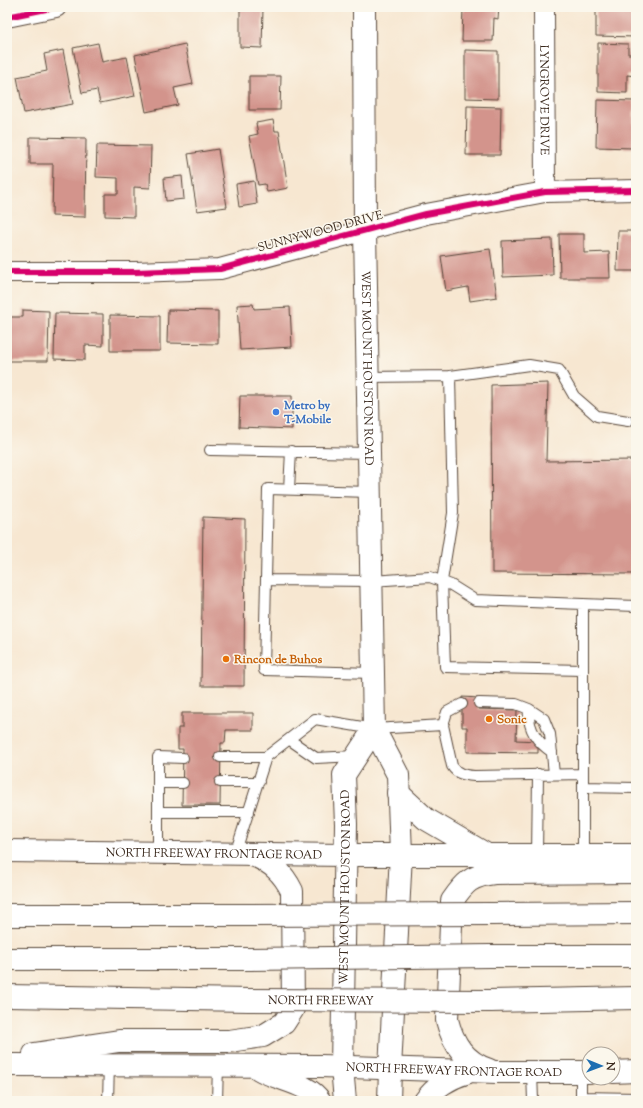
<svg xmlns="http://www.w3.org/2000/svg" width="643" height="1108" font-family="'Sorts Mill Goudy',serif">
<style>
.building{fill:#d3948c}
.lines{fill:none;stroke-linecap:round;stroke-linejoin:round}
.lane-casing{stroke:#574639;stroke-width:12}
.street-casing{stroke:#574639;stroke-width:22}
.secondary-casing{stroke:#574639;stroke-width:24}
.primary-casing{stroke:#574639;stroke-width:24}
.highway-casing{stroke:#574639;stroke-width:24}
.lane{stroke:#fff;stroke-width:10}
.street{stroke:#fff;stroke-width:20}
.secondary{stroke:#fff;stroke-width:22}
.primary{stroke:#fff;stroke-width:22}
.highway{stroke:#fff;stroke-width:22}
.highway-bridge-casing{stroke:#574639;stroke-width:24;stroke-linecap:butt}
.highway-bridge{stroke:#fff;stroke-width:22}
.cycleway-casing{stroke:#fbf7ec;stroke-width:8}
.cycleway{stroke:#d6006c;stroke-width:6}
.shop-dot{fill:#3f7fe0;stroke:#fbf7ec;stroke-width:1.5}
.food-dot{fill:#e8710a;stroke:#fbf7ec;stroke-width:1.5}
.labels{text-anchor:middle;stroke-width:3;stroke-linejoin:round;paint-order:stroke}
.street-label{font-size:12px;fill:#3b2a1e;stroke:#fbf7ec}
.shop-label{font-size:12px;font-weight:bold;fill:#366cbe;stroke:#fbf7ec;text-anchor:start}
.food-label{font-size:12px;font-weight:bold;fill:#c56008;stroke:#fbf7ec;text-anchor:start}
</style>
<rect width="100%" height="100%" fill="#fbf7ec"/>
<filter id="ink" filterUnits="userSpaceOnUse"><feTurbulence type="fractalNoise" baseFrequency=".025" numOctaves="2"/><feDisplacementMap in="SourceGraphic" scale="8" xChannelSelector="R" yChannelSelector="G"/><feConvolveMatrix kernelMatrix="1 2 1 2 8 2 1 2 1" color-interpolation-filters="sRGB"/></filter>
<filter id="wash" filterUnits="userSpaceOnUse"><feTurbulence type="fractalNoise" baseFrequency=".012" numOctaves="4" result="noise"/><feDisplacementMap in="SourceGraphic" scale="16" xChannelSelector="R" yChannelSelector="G"/><feGaussianBlur stdDeviation="0.9" result="paint"/><feColorMatrix in="noise" values="0 0 0 0 0 0 0 0 0 0 0 0 0 0 0 0 0 1.4 0 .05"/><feComposite in="paint" operator="in"/></filter>
<g filter="url(#wash)">
<rect width="100%" height="100%" fill="#f7e7d1"/>
<g id="blocks">
<!-- building -->
<path class="building" d="M 463,7 L 499,7 L 498,19 L 494,18 L 493,41 L 462,41 Z
M 596,7 L 636,7 L 636,37 L 596,36 Z
M 240,8 L 263,8 L 262,48 L 240,47 Z
M 98,43 L 102,62 L 127,57 L 135,96 L 100,103 L 97,90 L 82,93 L 73,48 Z
M 598,43 L 628,44 L 628,54 L 636,54 L 636,76 L 627,75 L 627,93 L 598,92 Z
M 185,44 L 193,84 L 174,88 L 178,105 L 146,112 L 135,55 Z
M 63,50 L 73,104 L 24,113 L 17,77 L 47,71 L 44,54 Z
M 465,50 L 498,51 L 498,99 L 465,98 Z
M 249,76 L 281,76 L 280,110 L 249,110 Z
M 597,100 L 634,101 L 633,148 L 596,147 Z
M 467,106 L 501,107 L 500,155 L 466,155 Z
M 273,120 L 275,131 L 279,131 L 288,188 L 267,192 L 265,184 L 258,185 L 249,136 L 258,134 L 256,123 Z
M 30,137 L 86,138 L 85,217 L 52,216 L 53,164 L 30,164 Z
M 97,145 L 151,146 L 150,188 L 134,187 L 134,217 L 105,216 L 105,194 L 118,194 L 118,178 L 96,177 Z
M 218,149 L 227,207 L 197,211 L 188,154 Z
M 182,176 L 184,199 L 166,201 L 164,178 Z
M 254,181 L 257,204 L 239,207 L 236,184 Z
M 618,231 L 636,231 L 636,271 L 617,271 Z
M 559,234 L 584,234 L 584,253 L 609,252 L 610,278 L 560,278 Z
M 552,239 L 553,275 L 503,277 L 502,241 Z
M 490,249 L 497,297 L 470,301 L 468,287 L 446,291 L 441,256 Z
M 253,304 L 254,309 L 290,307 L 292,347 L 240,350 L 237,305 Z
M 23,310 L 49,311 L 48,361 L 7,361 L 7,317 L 23,317 Z
M 168,310 L 218,311 L 218,344 L 167,343 Z
M 55,313 L 103,314 L 103,346 L 85,345 L 85,360 L 54,359 Z
M 110,315 L 160,316 L 160,351 L 110,351 Z
M 548,383 L 546,461 L 636,460 L 636,574 L 492,573 L 491,385 Z
M 240,396 L 292,396 L 292,429 L 239,427 Z
M 203,517 L 245,519 L 244,686 L 201,686 Z
M 462,697 L 479,698 L 479,709 L 517,710 L 516,740 L 538,741 L 538,753 L 467,752 L 467,727 L 462,727 Z
M 182,713 L 253,713 L 253,730 L 226,730 L 225,743 L 221,743 L 220,805 L 182,805 L 183,749 L 178,749 L 178,728 L 182,728 Z"/>
</g>
</g>
<g filter="url(#ink)">
<use href="#blocks" fill-opacity="0" stroke="#574639" stroke-width="1"/>
<g class="lines">
<defs>
<path id="lane" d="M 450,376 L 529,365 L 559,370 L 574,396 L 597,416 L 628,421
M 368,377 L 450,376 L 453,513 L 442,581 L 445,667 L 583,670 L 583,856
M 210,450 L 369,453
M 289,489 L 291,451
M 370,492 L 268,489 L 264,670 L 373,673
M 266,580 L 372,581 L 430,577 L 451,585 L 475,600 L 636,606
M 583,670 L 583,604
M 479,703 L 516,704 L 529,709 L 544,719 L 550,734 L 554,774
M 529,709 C 527,728 537,742 552,752
M 443,725 L 447,712 L 462,704
M 290,740 L 316,758 L 355,756
M 220,757 L 266,757
M 220,782 L 259,782
M 158,783 L 183,783
M 583,787 L 636,788
M 158,812 L 249,812
M 158,853 L 158,757 L 183,758
M 235,854 L 266,757 L 315,719 L 374,729 L 443,725 L 452,766 C 457,774 464,775 474,776 L 583,774
M 537,856 L 538,774
M 532,1072 L 533,1101
M 581,1097 L 636,1098
M 108,1101 L 109,1064
M 217,1101 L 218,1065
M 581,1101 L 581,1072"/>
<g id="street">
<path id="s1" d="M 544,7 L 545,192"/>
<path d="M 7,17 L 56,7"/>
<path d="M 7,272 L 135,272 L 220,269 L 426,214 L 545,192 L 636,190"/>
</g>
<g id="secondary">
<path d="M 398,793 L 426,819 L 484,853"/>
<path id="s2" d="M 7,851 L 344,855 L 636,855"/>
<path d="M 34,1054 L 119,1041 L 229,1041 L 263,1036 L 284,1023 L 293,1009 L 292,891 C 283,873 272,862 252,855"/>
<path id="s3" d="M 7,1065 L 321,1066 L 496,1072 L 589,1072"/>
<path d="M 342,1067 L 345,1101"/>
<path d="M 259,1069 C 277,1080 309,1083 320,1101"/>
<path d="M 489,1070 C 465,1062 453,1044 447,1020 L 452,901 C 465,882 471,876 494,873 L 636,872"/>
<path d="M 613,1072 L 636,1071"/>
<path d="M 389,1101 L 390,1069"/>
<path d="M 425,1101 C 435,1087 449,1078 466,1073"/>
</g>
<g id="primary">
<path id="s4" d="M 364,7 L 365,231 L 374,729 L 398,775 L 401,854 L 390,1069"/>
<path id="s5" d="M 342,1067 L 346,824 L 344,775 L 374,729"/>
</g>
<path id="highway" d="M 491,914 L 636,913
M 7,915 L 250,915
M 490,956 L 636,956
M 7,959 L 250,959
M 7,996 L 249,1000
M 490,1001 L 636,998"/>
</defs>
<!-- lane casing -->
<use href="#lane" class="lane-casing"/>
<!-- street casing -->
<use href="#street" class="street-casing"/>
<!-- secondary casing -->
<use href="#secondary" class="secondary-casing"/>
<!-- primary casing -->
<use href="#primary" class="primary-casing"/>
<!-- highway casing -->
<use href="#highway" class="highway-casing"/>
<!-- lane -->
<use href="#lane" class="lane"/>
<!-- street -->
<use href="#street" class="street"/>
<!-- secondary -->
<use href="#secondary" class="secondary"/>
<!-- primary -->
<use href="#primary" class="primary"/>
<!-- highway -->
<use href="#highway" class="highway"/>
<defs>
<g id="highway-bridge">
<path d="M 250,915 L 491,914"/>
<path d="M 250,959 L 490,956"/>
<path id="s6" d="M 249,1000 L 490,1001"/>
</g>
</defs>
<!-- highway-bridge casing -->
<use href="#highway-bridge" class="highway-bridge-casing"/>
<!-- highway-bridge -->
<use href="#highway-bridge" class="highway-bridge"/>
<defs>
<path id="cycleway" d="M 7,17 L 56,7
M 7,272 L 135,272 L 220,269 L 426,214 L 545,192 L 636,190"/>
</defs>
<!-- cycleway casing -->
<use href="#cycleway" class="cycleway-casing"/>
<!-- cycleway -->
<use href="#cycleway" class="cycleway"/>
</g>
</g>
<!-- markers -->
<circle class="shop-dot" cx="276" cy="412" r="4"/>
<g class="food-dot">
<circle cx="226" cy="659" r="4"/>
<circle cx="489" cy="719" r="4"/>
</g>
<g class="labels">
<!-- street labels -->
<g class="street-label">
<text dy="4" stroke="none"><textPath href="#s1" startOffset="93">LYNGROVE DRIVE</textPath></text>
<text transform="translate(320 231) rotate(-15)" y="4">SUNNYWOOD DRIVE</text>
<text dy="4" stroke="none"><textPath href="#s4" startOffset="361">WEST MOUNT HOUSTON ROAD</textPath></text>
<text dy="4" stroke="none"><textPath href="#s2" startOffset="207">NORTH FREEWAY FRONTAGE ROAD</textPath></text>
<text dy="4" stroke="none"><textPath href="#s5" startOffset="180">WEST MOUNT HOUSTON ROAD</textPath></text>
<text dy="4" stroke="none"><textPath href="#s6" startOffset="72">NORTH FREEWAY</textPath></text>
<text dy="4" stroke="none"><textPath href="#s3" startOffset="447">NORTH FREEWAY FRONTAGE ROAD</textPath></text>
</g>
<!-- shop labels -->
<g class="shop-label">
<text x="284" y="409">Metro by<tspan x="284" dy="14">T-Mobile</tspan></text>
</g>
<!-- food labels -->
<g class="food-label">
<text x="234" y="663">Rincon de Buhos</text>
<text x="497" y="723">Sonic</text>
</g>
</g>
<!-- margin -->
<rect width="643" height="1108" fill="none" stroke="#fbf7ec" stroke-width="24"/>
<!-- north arrow -->
<g transform="translate(601 1066) rotate(91)"><circle r="19" fill="#fbf7ec" stroke="#aea59a"/>
<path d="M0-3L7 15L0 10L-7 15Z" fill="#1f6fb2"/>
<text y="-6" font-size="11" font-weight="bold" text-anchor="middle" fill="#3b2a1e">N</text>
</g>
</svg>
